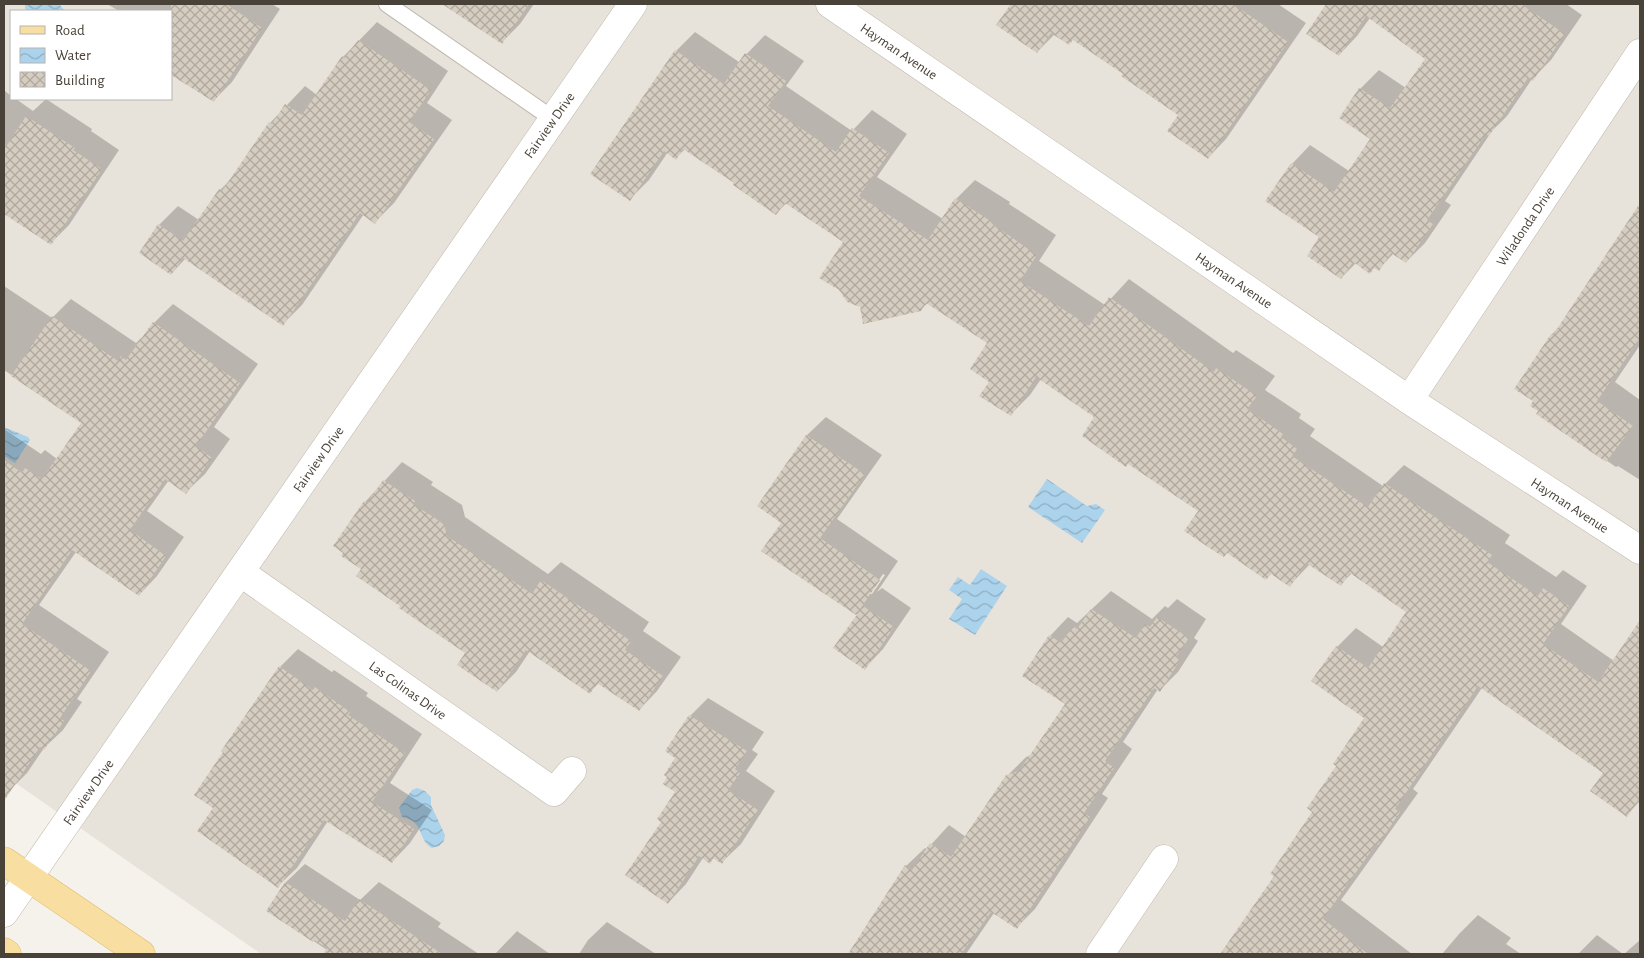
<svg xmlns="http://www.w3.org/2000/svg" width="1644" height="958" font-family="'Alegreya Sans',sans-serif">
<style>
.residential{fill:#e8e3da;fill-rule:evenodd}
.water{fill:url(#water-waves)}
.shadow{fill:#0003;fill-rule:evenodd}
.building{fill:url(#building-cross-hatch)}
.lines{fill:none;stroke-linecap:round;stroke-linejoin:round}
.lane-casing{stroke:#c0b9ae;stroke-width:18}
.street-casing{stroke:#c0b9ae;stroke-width:29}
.primary-casing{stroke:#ddbb71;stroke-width:29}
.lane{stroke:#fff;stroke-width:16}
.street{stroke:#fff;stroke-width:28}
.primary{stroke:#f8dea1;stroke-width:28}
.labels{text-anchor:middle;stroke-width:5;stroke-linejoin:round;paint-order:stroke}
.street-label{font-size:14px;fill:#494239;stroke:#fff}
</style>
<defs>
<pattern id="water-waves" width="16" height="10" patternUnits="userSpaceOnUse" patternTransform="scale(1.25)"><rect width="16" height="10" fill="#acd3ec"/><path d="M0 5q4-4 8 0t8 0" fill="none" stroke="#8eadc0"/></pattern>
<pattern id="building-cross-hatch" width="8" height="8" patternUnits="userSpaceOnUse" patternTransform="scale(1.25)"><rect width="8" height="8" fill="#d6cdc1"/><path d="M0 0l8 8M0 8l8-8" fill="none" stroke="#b0a89e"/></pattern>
</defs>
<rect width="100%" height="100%" fill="#f5f2eb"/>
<!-- residential -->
<path class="residential" d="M 4,4 L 1640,4 L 1640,954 L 261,954 L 4,775 ZM 11,11 L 171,11 L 171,99 L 11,99 Z"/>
<!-- water -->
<path class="water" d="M 25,4 L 59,4 L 65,11 L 28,11 L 25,9 Z
M 4,427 L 28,437 L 30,440 L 15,463 L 4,456 Z
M 1047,479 L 1087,506 L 1096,504 L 1105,510 L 1082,543 L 1028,507 Z
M 981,569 L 1007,586 L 975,635 L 949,619 L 962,599 L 949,590 L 958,577 L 970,585 Z
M 417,788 L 425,791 L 431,797 L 431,805 L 445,835 L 444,841 L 439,846 L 432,848 C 417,840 425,821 402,817 L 399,808 L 412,790 Z"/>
<!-- shadow -->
<path class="shadow" d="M 107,4 L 272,4 L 280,9 L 232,82 L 213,101 L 171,11 L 119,11 Z
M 444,4 L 534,4 L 520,24 L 502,42 Z
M 1012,4 L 1278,4 L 1306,23 L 1226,139 L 1208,158 L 1180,115 L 1125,74 L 1073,39 L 1055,34 L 1037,52 L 998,25 Z
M 1327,4 L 1566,4 L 1582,15 L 1551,60 L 1532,79 L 1507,116 L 1492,131 L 1445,201 L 1451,205 L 1425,243 L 1406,262 L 1394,253 L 1379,269 L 1375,267 L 1370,272 L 1356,263 L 1341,278 L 1321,237 L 1292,164 L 1310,145 L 1349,171 L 1371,138 L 1360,89 L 1379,70 L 1406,88 L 1427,58 L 1370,18 L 1357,36 L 1339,55 L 1307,34 Z
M 377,22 L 448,71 L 427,103 L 452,120 L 394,203 L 375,222 L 364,214 L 302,305 L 283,324 L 186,258 L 171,274 L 141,252 L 159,225 L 178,206 L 199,220 L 220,190 L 235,175 L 270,123 L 305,86 L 317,95 L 343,57 Z
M 695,32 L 739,62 L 765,35 L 804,61 L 786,86 L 852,131 L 872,110 L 907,134 L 877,177 L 943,219 L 956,199 L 975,180 L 1010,202 L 1009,204 L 1056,235 L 1039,261 L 1105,305 L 1129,279 L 1233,353 L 1236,350 L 1275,376 L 1265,390 L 1301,414 L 1299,418 L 1315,429 L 1310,436 L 1383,486 L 1404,465 L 1510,535 L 1505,543 L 1556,577 L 1563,570 L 1587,586 L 1561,624 L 1614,661 L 1625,645 L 1640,630 L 1640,801 L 1627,815 L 1604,772 L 1482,688 L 1413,789 L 1418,793 L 1341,900 L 1412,954 L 1225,954 L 1223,953 L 1276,876 L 1314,812 L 1366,717 L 1337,647 L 1356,628 L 1383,647 L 1407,612 L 1352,573 L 1340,585 L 1310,564 L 1290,585 L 1272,573 L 1266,579 L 1200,511 L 1096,417 L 1041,379 L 1030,395 L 1011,414 L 991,381 L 989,343 L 928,303 L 920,310 L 861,306 L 839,289 L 844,241 L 787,203 L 776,213 L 736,183 L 685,149 L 676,158 L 668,152 L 649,180 L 630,199 L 676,51 Z
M 4,90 L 11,96 L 11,99 L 16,99 L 33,111 L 46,99 L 92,129 L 91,131 L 119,150 L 69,225 L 51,243 L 4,212 Z
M 1640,205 L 1640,345 L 1615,382 L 1640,400 L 1640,480 L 1618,466 L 1616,467 L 1538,414 L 1552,334 L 1561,325 Z
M 4,286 L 52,318 L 71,299 L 136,343 L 141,338 L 142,339 L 154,323 L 173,304 L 258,364 L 214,427 L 230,439 L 205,474 L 186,492 L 169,480 L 147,511 L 184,537 L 157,576 L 139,595 L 76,552 L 39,605 L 109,652 L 77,699 L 82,702 L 63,730 L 44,748 L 27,773 L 8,792 L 4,789 L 4,700 L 12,688 L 4,683 L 4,429 L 41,454 L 45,450 L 57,459 L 83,423 L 4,370 Z
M 826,417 L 882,455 L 837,519 L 898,561 L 877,592 L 882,588 L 911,608 L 883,649 L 865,668 L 858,615 L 763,550 L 782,523 L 758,506 L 807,435 ZM 883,574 L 885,575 L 872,594 L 869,594 Z
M 402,462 L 433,482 L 431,485 L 462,505 L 465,517 L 548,574 L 561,562 L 649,622 L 643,631 L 681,657 L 657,691 L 639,710 L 599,683 L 590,692 L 530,651 L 516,672 L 497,691 L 466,653 L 402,605 L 362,569 L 365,502 Z
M 1111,591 L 1152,619 L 1165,606 L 1168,608 L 1177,599 L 1206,619 L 1194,638 L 1198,641 L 1178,672 L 1160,690 L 1158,689 L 1123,742 L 1132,749 L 1102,794 L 1108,798 L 1035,909 L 1016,928 L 994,913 L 966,954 L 849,954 L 906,866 L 925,848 L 927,849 L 949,825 L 966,837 L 1007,776 L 1026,757 L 1031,755 L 1066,704 L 1050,636 L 1068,617 L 1077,623 Z
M 298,649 L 332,672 L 334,670 L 368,693 L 366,696 L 422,734 L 390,783 L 432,810 L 410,843 L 392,862 L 328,821 L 297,868 L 278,886 L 215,808 L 280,667 Z
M 708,698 L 764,732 L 752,750 L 758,754 L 746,771 L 775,791 L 741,844 L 722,862 L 715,857 L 710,862 L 703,858 L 686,884 L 668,903 L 662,821 L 677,791 L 677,757 L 690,716 Z
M 305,864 L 360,900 L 379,882 L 441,923 L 438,927 L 479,954 L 333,954 L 267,910 L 286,882 Z
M 1478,915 L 1511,938 L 1506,944 L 1521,954 L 1442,954 L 1459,934 Z
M 607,922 L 656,954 L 579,954 L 588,940 Z
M 517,931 L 550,954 L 495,954 Z
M 1597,935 L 1623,954 L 1578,954 Z
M 1640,940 L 1640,954 L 1624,954 Z"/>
<!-- building -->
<path class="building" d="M 171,4 L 226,4 L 262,28 L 214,102 L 171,75 Z
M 442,4 L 529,4 L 502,44 Z
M 1008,4 L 1233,4 L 1288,42 L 1208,159 L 1167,131 L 1178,115 L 1121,76 L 1123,74 L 1073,40 L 1069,45 L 1051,33 L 1037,53 L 996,25 L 1010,5 Z
M 1326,4 L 1521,4 L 1565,34 L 1533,81 L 1528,78 L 1489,136 L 1486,134 L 1427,220 L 1433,224 L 1406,263 L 1391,253 L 1379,271 L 1374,268 L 1370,274 L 1353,262 L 1341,279 L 1307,256 L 1319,237 L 1265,201 L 1291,163 L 1334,192 L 1370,139 L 1339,118 L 1359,88 L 1390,108 L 1425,59 L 1366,16 L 1339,56 L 1306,34 Z
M 358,40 L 431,90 L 409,122 L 434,139 L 375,224 L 360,213 L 283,326 L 183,258 L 171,275 L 139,253 L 158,224 L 183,241 L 219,189 L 222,191 L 269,122 L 272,124 L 285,104 L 302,115 L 342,56 L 345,58 Z
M 675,50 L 724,84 L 745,53 L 786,81 L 768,106 L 836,152 L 852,128 L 889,153 L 859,196 L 928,240 L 955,198 L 992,222 L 991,223 L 1037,255 L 1020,281 L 1089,326 L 1109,297 L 1214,372 L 1216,368 L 1257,396 L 1247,409 L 1283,434 L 1281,437 L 1297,449 L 1292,456 L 1368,507 L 1384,483 L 1492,555 L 1487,562 L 1538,596 L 1543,588 L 1569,606 L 1543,644 L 1598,682 L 1640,620 L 1640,797 L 1627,817 L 1590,791 L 1603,773 L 1478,686 L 1395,809 L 1400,812 L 1378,845 L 1376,844 L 1323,919 L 1368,954 L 1220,954 L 1274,876 L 1270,874 L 1312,812 L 1307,808 L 1336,766 L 1333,764 L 1364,718 L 1311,681 L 1336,646 L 1368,668 L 1406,612 L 1350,573 L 1341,586 L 1306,563 L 1290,587 L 1271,574 L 1266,580 L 1227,553 L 1224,557 L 1214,551 L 1184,531 L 1198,511 L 1128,464 L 1126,467 L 1082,436 L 1094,417 L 1036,377 L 1011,416 L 979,396 L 989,382 L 970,369 L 987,343 L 926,303 L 921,311 L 863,324 L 860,307 L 847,302 L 839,290 L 819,278 L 843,242 L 785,203 L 776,215 L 733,185 L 734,183 L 683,149 L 676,160 L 664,151 L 630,201 L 590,174 Z
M 26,116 L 75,148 L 73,150 L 102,169 L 51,245 L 4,214 L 4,150 Z
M 1640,203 L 1640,338 L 1597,401 L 1633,426 L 1606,462 L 1536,414 L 1538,411 L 1530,406 L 1533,401 L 1514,389 L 1551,334 L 1553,335 Z
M 52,316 L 118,361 L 121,356 L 126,360 L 153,322 L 240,383 L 196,446 L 212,458 L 186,494 L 165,479 L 130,530 L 166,556 L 139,596 L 72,550 L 22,624 L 91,671 L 60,718 L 64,721 L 44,750 L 40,747 L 4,801 L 4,460 L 22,473 L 25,468 L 42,479 L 81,423 L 11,376 Z
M 806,435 L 865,474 L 820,538 L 880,580 L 856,615 L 761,551 L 781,523 L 757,506 Z
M 383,480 L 415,501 L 413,504 L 444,524 L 447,536 L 532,594 L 541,580 L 631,641 L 625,650 L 663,676 L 639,711 L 597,683 L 590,694 L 526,650 L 497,692 L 457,665 L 465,653 L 399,608 L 400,606 L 356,576 L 361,569 L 341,556 L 343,553 L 333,546 L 364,501 L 367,503 Z
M 863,606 L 894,627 L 865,670 L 833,648 Z
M 1091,609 L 1136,638 L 1145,624 L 1150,627 L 1157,617 L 1189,638 L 1176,657 L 1180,660 L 1160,692 L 1154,688 L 1105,761 L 1114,768 L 1084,813 L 1090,817 L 1017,929 L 991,912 L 961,954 L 848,954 L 905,865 L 912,870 L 930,843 L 951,857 L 1006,775 L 1019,771 L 1065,704 L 1022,676 L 1049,635 L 1061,643 L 1073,626 L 1077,629 Z
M 279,666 L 313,690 L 315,687 L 350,712 L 348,715 L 405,753 L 372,802 L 414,829 L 392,863 L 324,820 L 278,888 L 197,831 L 213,808 L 194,795 L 223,752 L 221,751 Z
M 689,715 L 747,751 L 735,769 L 740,773 L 728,790 L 758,810 L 722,864 L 713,858 L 710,864 L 699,856 L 668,904 L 625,875 L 661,822 L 657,819 L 675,792 L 663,784 L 667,777 L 664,775 L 675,758 L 665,751 Z
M 285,882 L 345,921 L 359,899 L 442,954 L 323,954 L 327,948 L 314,940 L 313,942 L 266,911 Z"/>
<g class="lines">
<defs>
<path id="lane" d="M 387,4 L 553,119"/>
<path id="street" d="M 830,4 L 1409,400 L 1640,550
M 1409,400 L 1640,53
M 240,572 L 554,792 L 572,771
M 4,913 L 633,4
M 1100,954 L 1164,859"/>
<path id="primary" d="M 4,861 L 141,954
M 4,952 L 7,954"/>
</defs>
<!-- lane casing -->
<use href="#lane" class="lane-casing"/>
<!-- street casing -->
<use href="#street" class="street-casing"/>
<!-- primary casing -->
<use href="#primary" class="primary-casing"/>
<!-- lane -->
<use href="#lane" class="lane"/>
<!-- street -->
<use href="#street" class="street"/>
<!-- primary -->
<use href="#primary" class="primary"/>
</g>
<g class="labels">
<!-- street labels -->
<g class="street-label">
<text transform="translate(899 51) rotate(34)" y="5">Hayman Avenue</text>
<text transform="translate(549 125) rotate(-55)" y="5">Fairview Drive</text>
<text transform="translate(1525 226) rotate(-56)" y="5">Wiladonda Drive</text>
<text transform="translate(1234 280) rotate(34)" y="5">Hayman Avenue</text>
<text transform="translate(318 459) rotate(-55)" y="5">Fairview Drive</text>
<text transform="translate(1570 505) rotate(33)" y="5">Hayman Avenue</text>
<text transform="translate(408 690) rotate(35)" y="5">Las Colinas Drive</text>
<text transform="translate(88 792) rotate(-55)" y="5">Fairview Drive</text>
</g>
</g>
<!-- border -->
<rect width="1644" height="958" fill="none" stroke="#494239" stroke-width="10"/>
<!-- legend -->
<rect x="10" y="10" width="162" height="90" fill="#ffffff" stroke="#b6b3b0"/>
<rect x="20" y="26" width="25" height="8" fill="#f8dea1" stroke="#b6b3b0"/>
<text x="55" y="35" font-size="15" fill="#494239">Road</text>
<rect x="20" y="48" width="25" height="15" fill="url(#water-waves)" stroke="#b6b3b0"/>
<text x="55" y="60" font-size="15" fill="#494239">Water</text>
<rect x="20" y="72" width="25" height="15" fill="url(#building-cross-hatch)" stroke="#b6b3b0"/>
<text x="55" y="85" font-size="15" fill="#494239">Building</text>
</svg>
